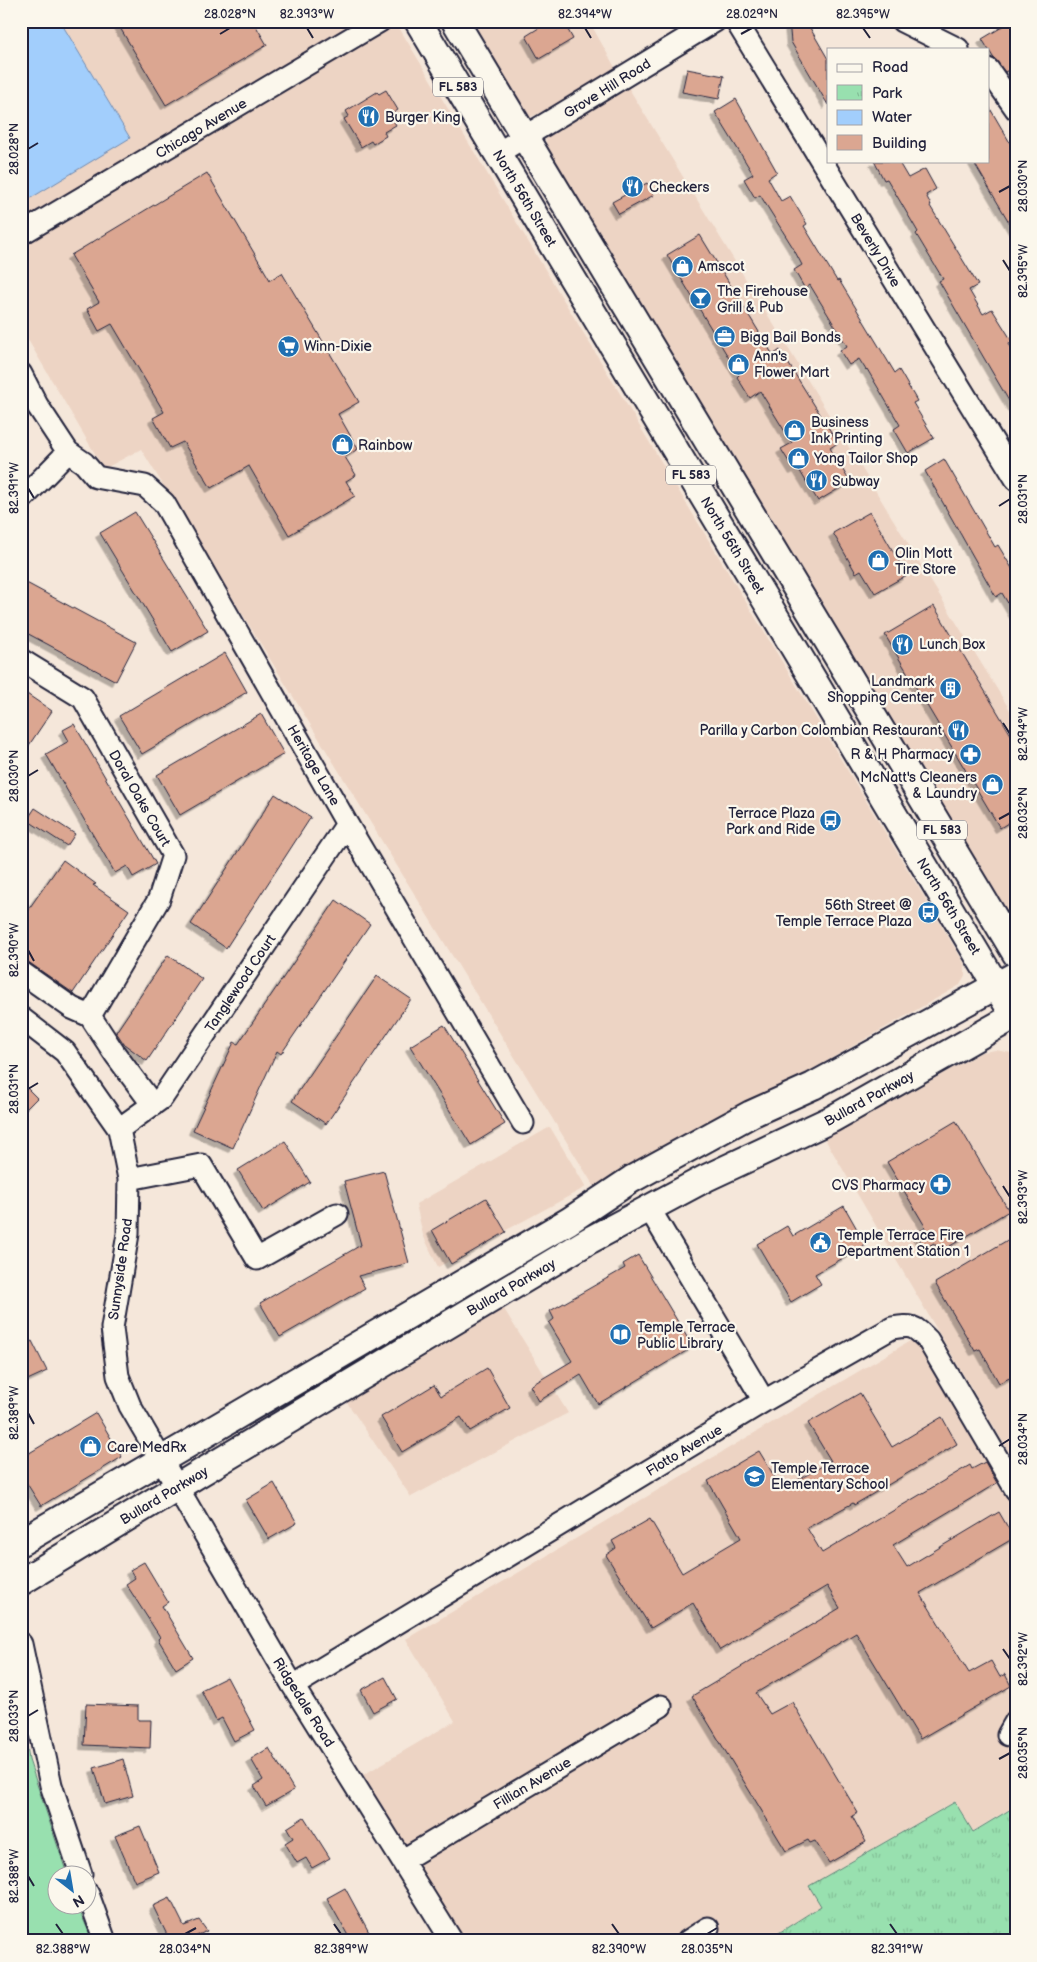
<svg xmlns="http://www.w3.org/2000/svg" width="1037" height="1962" font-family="'Balsamiq Sans',sans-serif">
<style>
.built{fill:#edd4c4}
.grass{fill:#98e0af;stroke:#5d8175}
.park{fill:url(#park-tufts);stroke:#5d8175}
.water{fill:#a2cefc;stroke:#6f89af}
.building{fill:#dba691;stroke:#22223b;filter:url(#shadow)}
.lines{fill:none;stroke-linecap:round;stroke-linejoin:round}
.minor-casing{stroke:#22223b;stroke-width:25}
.major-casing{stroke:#22223b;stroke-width:30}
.minor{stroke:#fbf7ec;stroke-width:21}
.major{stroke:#fbf7ec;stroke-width:26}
.ticks{fill:none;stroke:#22223b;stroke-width:2}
.labels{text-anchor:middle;stroke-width:4.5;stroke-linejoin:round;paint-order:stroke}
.shield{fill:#fbf7ec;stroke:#636270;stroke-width:1}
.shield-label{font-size:12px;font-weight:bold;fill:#22223b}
.street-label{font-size:14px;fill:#22223b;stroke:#fbf7ec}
.poi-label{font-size:14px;fill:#22223b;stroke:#fbf7ec;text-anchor:start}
.neatline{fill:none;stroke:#22223b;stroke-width:2}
.ticks-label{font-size:12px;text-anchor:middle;fill:#22223b}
</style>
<defs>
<pattern id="park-tufts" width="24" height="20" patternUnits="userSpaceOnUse" patternTransform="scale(1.25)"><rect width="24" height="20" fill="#98e0af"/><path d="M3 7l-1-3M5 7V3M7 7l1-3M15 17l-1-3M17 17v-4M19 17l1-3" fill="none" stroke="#83c097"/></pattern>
<filter id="shadow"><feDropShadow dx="-4.5" dy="4.5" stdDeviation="0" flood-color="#0004"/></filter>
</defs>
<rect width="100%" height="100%" fill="#f5e7da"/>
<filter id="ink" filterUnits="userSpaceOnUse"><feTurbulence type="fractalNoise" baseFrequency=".02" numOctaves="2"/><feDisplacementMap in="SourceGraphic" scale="10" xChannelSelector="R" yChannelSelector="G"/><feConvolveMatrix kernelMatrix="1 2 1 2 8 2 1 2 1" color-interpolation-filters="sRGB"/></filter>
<g filter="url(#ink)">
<!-- built -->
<path class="built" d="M 60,21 L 395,21 L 964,963 L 965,975 L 960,985 L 781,1087 L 595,1188 L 141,449 L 104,469 L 21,328 L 21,249 L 29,245 L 21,232 L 21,204 L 129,137 Z
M 463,21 L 589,21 L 617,71 L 542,112 L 530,117 L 518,112 Z
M 628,87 L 1016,720 L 1016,921 L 1007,913 L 545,151 L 546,138 L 569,120 Z
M 996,1050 L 1016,1054 L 1016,1464 L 825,1139 L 982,1052 Z
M 550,1127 L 586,1187 L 438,1267 L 423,1235 L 416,1204 Z
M 501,1304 L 568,1413 L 411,1497 L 344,1398 Z
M 932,1328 L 1016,1470 L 1016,1805 L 973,1831 L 955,1801 L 809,1886 L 821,1906 L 765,1941 L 464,1941 L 363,1775 L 455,1721 L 406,1639 Z"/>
<!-- grass -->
<path class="grass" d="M 21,1702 L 29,1760 L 67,1874 L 58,1874 L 58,1904 L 77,1905 L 93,1941 L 21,1941 Z"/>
<!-- park -->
<path class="park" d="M 955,1802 L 973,1832 L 1016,1806 L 1016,1941 L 766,1941 L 821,1906 L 809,1886 Z"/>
<!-- water -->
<path class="water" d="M 21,21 L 60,21 L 130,138 L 21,204 Z"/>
<!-- building -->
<path class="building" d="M 116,21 L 253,21 L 267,45 L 166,105 Z
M 550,21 L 563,21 L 573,39 L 539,59 L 526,36 Z
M 789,21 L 806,21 L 828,59 L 828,105 L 791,42 Z
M 1012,21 L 1016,21 L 1016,66 L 1005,72 L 993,57 L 982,39 Z
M 687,69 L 724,76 L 719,99 L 682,92 Z
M 386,90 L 398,110 L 390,115 L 396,125 L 384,132 L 386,136 L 373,144 L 371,141 L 361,147 L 344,119 L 349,116 L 346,111 L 377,92 L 379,94 Z
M 736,99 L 777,172 L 768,178 L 781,201 L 790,196 L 807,224 L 804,226 L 837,281 L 839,280 L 895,373 L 899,370 L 917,401 L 913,403 L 934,438 L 908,453 L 894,429 L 900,425 L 867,369 L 866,370 L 859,359 L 849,365 L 840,351 L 847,346 L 810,285 L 805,289 L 794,270 L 802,265 L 792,246 L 760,195 L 755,198 L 744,179 L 753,174 L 715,112 Z
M 988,105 L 1016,153 L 1016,234 L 973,161 L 988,161 Z
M 874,161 L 898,161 L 908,178 L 925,169 L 936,189 L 926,195 L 931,205 L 930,206 L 978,285 L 969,290 L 983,314 L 992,309 L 1012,341 L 1009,344 L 1016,356 L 1016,413 L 939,281 L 943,279 L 916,234 L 918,232 L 887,179 L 884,180 Z
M 207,173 L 270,280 L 282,273 L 359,402 L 338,414 L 358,449 L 345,457 L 356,475 L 346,481 L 355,496 L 289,535 L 249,466 L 211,488 L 183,442 L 170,448 L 153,418 L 164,412 L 112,324 L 99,331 L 87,309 L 99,302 L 71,255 Z
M 647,183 L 654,195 L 619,214 L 612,202 Z
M 700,235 L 773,355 L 780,350 L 838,443 L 830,448 L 850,482 L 818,501 L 798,468 L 794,470 L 781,449 L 792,443 L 760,391 L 750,398 L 737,377 L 739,375 L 667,255 Z
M 944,459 L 995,547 L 998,545 L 1016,575 L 1016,617 L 1002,593 L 996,597 L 925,471 Z
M 135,512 L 208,631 L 172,652 L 100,533 Z
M 870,512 L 907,575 L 875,593 L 861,570 L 856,573 L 833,533 Z
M 21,580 L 136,642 L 116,681 L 21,630 Z
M 934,606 L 1016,743 L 1016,818 L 1000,828 L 885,635 Z
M 225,653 L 247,692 L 142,754 L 119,716 Z
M 21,690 L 52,711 L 21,757 Z
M 261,714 L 284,754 L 180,815 L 157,775 Z
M 74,724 L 156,864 L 133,877 L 127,866 L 115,873 L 46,754 L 69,741 L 63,730 Z
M 275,794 L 311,817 L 226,948 L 191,924 Z
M 35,808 L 75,834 L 67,846 L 27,820 Z
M 63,860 L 96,884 L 93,885 L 129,910 L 73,993 L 21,957 L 21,920 Z
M 336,900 L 370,924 L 281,1054 L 277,1051 L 233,1148 L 193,1130 L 234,1042 L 238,1044 Z
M 168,955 L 202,979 L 147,1061 L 124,1044 L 116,1032 Z
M 377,976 L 411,999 L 326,1124 L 292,1101 Z
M 444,1025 L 505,1124 L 471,1145 L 410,1046 Z
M 21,1082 L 37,1098 L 21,1114 Z
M 956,1121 L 1009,1211 L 940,1252 L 934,1243 L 925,1248 L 916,1233 L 926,1228 L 887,1162 Z
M 285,1141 L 310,1182 L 263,1211 L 238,1170 Z
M 384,1171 L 409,1263 L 358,1276 L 365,1288 L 280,1337 L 260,1303 L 361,1245 L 344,1181 Z
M 486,1198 L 506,1232 L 451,1264 L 432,1230 Z
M 844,1206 L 866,1245 L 815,1274 L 821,1284 L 791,1302 L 757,1244 L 787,1226 L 793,1236 Z
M 1016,1235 L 1016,1375 L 999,1383 L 980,1349 L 975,1351 L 935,1283 Z
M 638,1255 L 693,1347 L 598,1404 L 581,1375 L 539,1401 L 530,1386 L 572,1361 L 549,1323 L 554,1319 L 550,1311 L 625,1268 L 623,1264 Z
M 32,1341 L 47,1371 L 21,1383 L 21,1346 Z
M 487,1368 L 510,1408 L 470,1431 L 461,1417 L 402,1452 L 381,1417 L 434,1385 L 441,1396 Z
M 860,1393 L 892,1447 L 942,1417 L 957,1444 L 854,1505 L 853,1503 L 807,1528 L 822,1553 L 970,1465 L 972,1469 L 985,1462 L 997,1483 L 893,1545 L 907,1567 L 999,1512 L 1014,1538 L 920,1593 L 969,1673 L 991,1661 L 1000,1677 L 1005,1674 L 1011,1686 L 920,1739 L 856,1633 L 756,1693 L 770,1714 L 792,1702 L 858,1813 L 852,1816 L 866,1842 L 829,1863 L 815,1841 L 810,1843 L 808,1840 L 786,1851 L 692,1696 L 840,1608 L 827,1586 L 720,1650 L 693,1603 L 651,1628 L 606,1555 L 616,1548 L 612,1541 L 650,1519 L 682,1573 L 741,1538 L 708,1481 L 759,1451 L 782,1489 L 831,1461 L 808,1423 Z
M 96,1413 L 122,1457 L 41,1506 L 21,1474 L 21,1458 Z
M 274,1483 L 297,1523 L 269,1539 L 246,1500 Z
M 144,1562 L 168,1602 L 162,1606 L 193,1658 L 176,1669 L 158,1639 L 160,1637 L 126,1584 L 135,1578 L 130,1570 Z
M 227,1677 L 255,1730 L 234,1741 L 222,1718 L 216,1721 L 201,1690 Z
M 385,1677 L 397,1699 L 373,1712 L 361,1690 Z
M 86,1704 L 138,1706 L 138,1720 L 151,1720 L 150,1748 L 84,1745 Z
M 269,1748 L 294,1790 L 266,1806 L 254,1786 L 263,1780 L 251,1759 Z
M 123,1759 L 133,1796 L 105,1804 L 94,1768 Z
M 304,1817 L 330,1858 L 312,1868 L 306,1858 L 297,1863 L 285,1843 L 293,1838 L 287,1828 Z
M 140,1826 L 159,1872 L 135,1882 L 115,1836 Z
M 345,1888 L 371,1936 L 362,1941 L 351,1941 L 327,1898 Z
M 170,1898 L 184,1926 L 199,1920 L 207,1931 L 186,1941 L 170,1941 L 153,1906 Z"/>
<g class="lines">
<defs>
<path id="minor" d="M 736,21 L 1016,479
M 902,21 L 958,49
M 988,69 L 1016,109
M 498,153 L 715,21
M 21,234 L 380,21
M 21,374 L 37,405 L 68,452 L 84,463 L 96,477 L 145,486 L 164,503 L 347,824 L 523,1123
M 21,500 L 68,452
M 21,660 L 83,698 L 173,855 L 159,899 L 90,1016
M 21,972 L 72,1008 L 90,1016 L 115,1054 L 153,1105
M 21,1018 L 65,1052 L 119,1129 L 129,1179 L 128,1234 L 112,1328 L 118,1376 L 130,1406 L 293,1686 L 452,1941
M 119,1129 L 162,1098 L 347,824
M 129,1179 L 201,1165 L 257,1259 L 337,1214
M 649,1208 L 764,1401
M 21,1644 L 51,1785 L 81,1874
M 293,1686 L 764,1401 L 892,1328 C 912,1325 913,1325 928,1340 L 1016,1490
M 1008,1735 L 1016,1721
M 403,1860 L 661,1706
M 88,1894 L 105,1941
M 688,1941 L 708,1928"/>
<path id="major" d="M 418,21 L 787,636 L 1016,1019
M 455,21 L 1016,954
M 21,1542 L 569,1221 L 632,1179 L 751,1114 L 813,1086 L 1016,975
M 21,1582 L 197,1475 L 590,1240 L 706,1178 L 832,1119 L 1016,1015"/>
</defs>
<!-- minor casing -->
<use href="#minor" class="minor-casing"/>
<!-- major casing -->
<use href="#major" class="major-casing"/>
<!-- minor -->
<use href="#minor" class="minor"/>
<!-- major -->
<use href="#major" class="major"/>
</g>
</g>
<!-- ticks -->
<path class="ticks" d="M 307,28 L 313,38M 585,28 L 591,38M 863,28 L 870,38M 220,34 L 230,28M 741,34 L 752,28M 28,149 L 38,143M 999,192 L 1010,186M 1003,260 L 1010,271M 28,488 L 34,498M 999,506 L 1010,499M 1003,723 L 1010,734M 28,776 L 38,770M 999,819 L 1010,813M 28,950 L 34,961M 28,1089 L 38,1083M 1003,1186 L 1010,1197M 28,1413 L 34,1424M 999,1446 L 1010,1439M 1003,1649 L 1010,1659M 28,1716 L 38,1710M 999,1759 L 1010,1753M 28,1876 L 34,1886M 56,1924 L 63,1934M 334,1924 L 341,1934M 612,1924 L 619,1934M 890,1924 L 897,1934M 185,1934 L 196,1928M 707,1934 L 717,1928"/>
<!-- icons -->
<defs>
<symbol id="restaurant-disc" viewBox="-11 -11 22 22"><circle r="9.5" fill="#1f6fb2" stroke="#fbf7ec"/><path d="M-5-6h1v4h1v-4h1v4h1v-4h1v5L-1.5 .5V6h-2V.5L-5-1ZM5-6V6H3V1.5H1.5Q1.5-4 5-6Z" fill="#fff"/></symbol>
<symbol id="shop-disc" viewBox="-11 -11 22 22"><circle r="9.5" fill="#1f6fb2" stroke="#fbf7ec"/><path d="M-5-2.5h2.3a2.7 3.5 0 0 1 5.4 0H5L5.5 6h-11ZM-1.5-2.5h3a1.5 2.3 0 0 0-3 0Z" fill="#fff"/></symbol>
<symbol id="bar-disc" viewBox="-11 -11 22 22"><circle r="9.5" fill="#1f6fb2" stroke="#fbf7ec"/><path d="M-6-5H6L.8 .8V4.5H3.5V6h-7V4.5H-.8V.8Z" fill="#fff"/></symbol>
<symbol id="office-disc" viewBox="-11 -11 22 22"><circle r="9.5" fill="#1f6fb2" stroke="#fbf7ec"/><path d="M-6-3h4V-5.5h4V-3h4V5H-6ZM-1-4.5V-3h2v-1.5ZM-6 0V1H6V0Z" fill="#fff"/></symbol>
<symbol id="supermarket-disc" viewBox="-11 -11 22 22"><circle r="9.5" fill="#1f6fb2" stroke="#fbf7ec"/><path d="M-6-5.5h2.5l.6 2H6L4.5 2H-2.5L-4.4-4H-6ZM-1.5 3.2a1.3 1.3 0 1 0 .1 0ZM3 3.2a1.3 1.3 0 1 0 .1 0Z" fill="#fff"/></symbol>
<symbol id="building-disc" viewBox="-11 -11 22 22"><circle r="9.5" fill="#1f6fb2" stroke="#fbf7ec"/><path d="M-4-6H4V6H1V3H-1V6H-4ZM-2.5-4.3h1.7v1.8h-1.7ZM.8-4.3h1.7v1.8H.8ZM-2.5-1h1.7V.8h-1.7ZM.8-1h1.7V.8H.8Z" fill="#fff"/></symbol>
<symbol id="pharmacy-disc" viewBox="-11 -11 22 22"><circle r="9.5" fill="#1f6fb2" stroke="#fbf7ec"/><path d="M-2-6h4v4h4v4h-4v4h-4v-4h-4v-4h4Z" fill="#fff"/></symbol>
<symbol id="bus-disc" viewBox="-11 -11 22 22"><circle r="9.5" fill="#1f6fb2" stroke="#fbf7ec"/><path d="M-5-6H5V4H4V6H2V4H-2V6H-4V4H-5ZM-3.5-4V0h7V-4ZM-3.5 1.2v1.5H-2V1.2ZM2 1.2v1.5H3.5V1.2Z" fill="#fff"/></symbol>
<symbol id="civic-disc" viewBox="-11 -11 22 22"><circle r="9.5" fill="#1f6fb2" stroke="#fbf7ec"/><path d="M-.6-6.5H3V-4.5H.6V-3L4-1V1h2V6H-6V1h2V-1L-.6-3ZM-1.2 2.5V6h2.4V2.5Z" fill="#fff"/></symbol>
<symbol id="library-disc" viewBox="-11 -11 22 22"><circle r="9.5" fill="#1f6fb2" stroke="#fbf7ec"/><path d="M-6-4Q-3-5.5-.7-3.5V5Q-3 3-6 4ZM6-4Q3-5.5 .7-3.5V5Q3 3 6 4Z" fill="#fff"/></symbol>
<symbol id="school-disc" viewBox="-11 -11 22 22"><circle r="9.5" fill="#1f6fb2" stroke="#fbf7ec"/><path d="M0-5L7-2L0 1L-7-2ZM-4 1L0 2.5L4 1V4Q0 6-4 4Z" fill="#fff"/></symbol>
</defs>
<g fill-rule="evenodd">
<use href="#restaurant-disc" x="356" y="104" width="25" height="25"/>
<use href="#restaurant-disc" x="620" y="174" width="25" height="25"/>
<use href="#shop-disc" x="670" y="254" width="25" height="25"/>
<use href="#bar-disc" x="688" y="286" width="25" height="25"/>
<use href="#office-disc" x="712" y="324" width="25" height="25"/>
<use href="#supermarket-disc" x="276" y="334" width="25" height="25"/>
<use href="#shop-disc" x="726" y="352" width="25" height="25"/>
<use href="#shop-disc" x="782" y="418" width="25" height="25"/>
<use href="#shop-disc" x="330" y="432" width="25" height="25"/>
<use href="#shop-disc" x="786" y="446" width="25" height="25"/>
<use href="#restaurant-disc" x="804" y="468" width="25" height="25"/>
<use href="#shop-disc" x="866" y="548" width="25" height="25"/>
<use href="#restaurant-disc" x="890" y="632" width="25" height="25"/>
<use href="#building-disc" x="938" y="676" width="25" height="25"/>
<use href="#restaurant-disc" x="946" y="718" width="25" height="25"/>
<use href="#pharmacy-disc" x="958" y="742" width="25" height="25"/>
<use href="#shop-disc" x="980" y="772" width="25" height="25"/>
<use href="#bus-disc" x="818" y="808" width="25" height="25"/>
<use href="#bus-disc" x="916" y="900" width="25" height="25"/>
<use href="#pharmacy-disc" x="928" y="1172" width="25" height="25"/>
<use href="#civic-disc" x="808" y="1230" width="25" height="25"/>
<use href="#library-disc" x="608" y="1322" width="25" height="25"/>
<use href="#shop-disc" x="78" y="1434" width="25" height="25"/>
<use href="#school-disc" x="742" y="1464" width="25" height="25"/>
</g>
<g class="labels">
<!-- shield labels -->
<g class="shield">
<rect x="433" y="77.5" width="50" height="19" rx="4"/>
<rect x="666" y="465.5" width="50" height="19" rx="4"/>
<rect x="917" y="820.5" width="50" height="19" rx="4"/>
</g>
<g class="shield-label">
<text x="458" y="91">FL 583</text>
<text x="691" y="479">FL 583</text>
<text x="942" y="834">FL 583</text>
</g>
<!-- street labels -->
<g class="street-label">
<text transform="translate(607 88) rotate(-32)" y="5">Grove Hill Road</text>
<text transform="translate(201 128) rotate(-31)" y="5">Chicago Avenue</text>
<text transform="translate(525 198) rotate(59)" y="5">North 56th Street</text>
<text transform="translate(876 250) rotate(59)" y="5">Beverly Drive</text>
<text transform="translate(733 545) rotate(59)" y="5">North 56th Street</text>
<text transform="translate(314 765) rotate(60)" y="5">Heritage Lane</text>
<text transform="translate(140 798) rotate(60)" y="5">Doral Oaks Court</text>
<text transform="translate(949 906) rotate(59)" y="5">North 56th Street</text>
<text transform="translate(240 983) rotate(-56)" y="5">Tanglewood Court</text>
<text transform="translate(869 1098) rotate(-29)" y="5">Bullard Parkway</text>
<text transform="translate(120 1269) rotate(-82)" y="5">Sunnyside Road</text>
<text transform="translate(511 1287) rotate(-30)" y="5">Bullard Parkway</text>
<text transform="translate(684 1450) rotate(-31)" y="5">Flotto Avenue</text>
<text transform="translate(164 1495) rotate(-31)" y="5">Bullard Parkway</text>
<text transform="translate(304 1702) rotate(58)" y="5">Ridgedale Road</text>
<text transform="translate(532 1783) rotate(-31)" y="5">Fillian Avenue</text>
</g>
<!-- poi labels -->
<g class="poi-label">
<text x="385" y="122">Burger King</text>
<text x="649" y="192">Checkers</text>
<text x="698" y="271">Amscot</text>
<text x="717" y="296">The Firehouse<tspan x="717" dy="16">Grill &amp; Pub</tspan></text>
<text x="740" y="342">Bigg Bail Bonds</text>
<text x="304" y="351">Winn-Dixie</text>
<text x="754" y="361">Ann's<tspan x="754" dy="16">Flower Mart</tspan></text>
<text x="811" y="427">Business<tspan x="811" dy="16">Ink Printing</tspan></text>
<text x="358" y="450">Rainbow</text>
<text x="814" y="463">Yong Tailor Shop</text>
<text x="832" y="486">Subway</text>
<text x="895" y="558">Olin Mott<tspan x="895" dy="16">Tire Store</tspan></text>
<text x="919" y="649">Lunch Box</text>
<text x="934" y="686" text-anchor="end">Landmark<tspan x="934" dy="16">Shopping Center</tspan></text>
<text x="942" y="735" text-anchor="end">Parilla y Carbon Colombian Restaurant</text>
<text x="954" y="759" text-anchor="end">R &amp; H Pharmacy</text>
<text x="977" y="782" text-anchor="end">McNatt's Cleaners<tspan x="977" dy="16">&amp; Laundry</tspan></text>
<text x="815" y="818" text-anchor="end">Terrace Plaza<tspan x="815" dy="16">Park and Ride</tspan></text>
<text x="912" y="910" text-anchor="end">56th Street @<tspan x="912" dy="16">Temple Terrace Plaza</tspan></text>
<text x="925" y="1190" text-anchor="end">CVS Pharmacy</text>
<text x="837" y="1240">Temple Terrace Fire<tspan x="837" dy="16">Department Station 1</tspan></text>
<text x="637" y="1332">Temple Terrace<tspan x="637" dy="16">Public Library</tspan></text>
<text x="107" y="1452">Care MedRx</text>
<text x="771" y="1473">Temple Terrace<tspan x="771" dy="16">Elementary School</tspan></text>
</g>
</g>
<!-- margin -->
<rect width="1037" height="1962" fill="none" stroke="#fbf7ec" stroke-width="55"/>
<!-- legend -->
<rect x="827" y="48" width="162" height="115" fill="#fbf7ec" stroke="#a4a2a5"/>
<rect x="837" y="64" width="25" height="8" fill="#fbf7ec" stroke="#a4a2a5"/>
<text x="872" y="72" font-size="15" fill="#22223b">Road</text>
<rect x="837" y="85" width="25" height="15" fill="url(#park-tufts)" stroke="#a4a2a5"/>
<text x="872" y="98" font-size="15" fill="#22223b">Park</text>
<rect x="837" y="110" width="25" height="15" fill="#a2cefc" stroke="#a4a2a5"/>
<text x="872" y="122" font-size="15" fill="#22223b">Water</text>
<rect x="837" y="135" width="25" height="15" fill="#dba691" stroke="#a4a2a5"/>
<text x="872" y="148" font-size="15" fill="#22223b">Building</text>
<!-- north arrow -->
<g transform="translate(72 1890) rotate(149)"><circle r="24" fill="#fbf7ec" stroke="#a4a2a5"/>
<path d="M0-4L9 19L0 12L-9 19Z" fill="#1f6fb2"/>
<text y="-8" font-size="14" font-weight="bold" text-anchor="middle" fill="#22223b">N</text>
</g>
<rect x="28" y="28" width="982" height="1906" class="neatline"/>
<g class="ticks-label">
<text x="230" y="18">28.028°N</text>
<text x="307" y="18">82.393°W</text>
<text x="585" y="18">82.394°W</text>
<text x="752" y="18">28.029°N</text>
<text x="863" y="18">82.395°W</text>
<text transform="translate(14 149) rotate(-90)" y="4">28.028°N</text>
<text transform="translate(1023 186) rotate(-90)" y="4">28.030°N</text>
<text transform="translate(1023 271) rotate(-90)" y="4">82.395°W</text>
<text transform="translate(14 488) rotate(-90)" y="4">82.391°W</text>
<text transform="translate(1023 499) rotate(-90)" y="4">28.031°N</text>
<text transform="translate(1023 734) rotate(-90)" y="4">82.394°W</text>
<text transform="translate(14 776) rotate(-90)" y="4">28.030°N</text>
<text transform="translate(1023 813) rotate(-90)" y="4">28.032°N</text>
<text transform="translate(14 950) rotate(-90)" y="4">82.390°W</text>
<text transform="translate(14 1089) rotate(-90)" y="4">28.031°N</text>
<text transform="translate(1023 1197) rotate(-90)" y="4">82.393°W</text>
<text transform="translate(14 1413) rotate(-90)" y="4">82.389°W</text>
<text transform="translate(1023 1439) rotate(-90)" y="4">28.034°N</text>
<text transform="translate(1023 1659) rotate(-90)" y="4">82.392°W</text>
<text transform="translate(14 1716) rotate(-90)" y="4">28.033°N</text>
<text transform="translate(1023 1753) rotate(-90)" y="4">28.035°N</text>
<text transform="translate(14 1876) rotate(-90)" y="4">82.388°W</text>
<text x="63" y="1953">82.388°W</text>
<text x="185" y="1953">28.034°N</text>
<text x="341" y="1953">82.389°W</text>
<text x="619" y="1953">82.390°W</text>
<text x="707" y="1953">28.035°N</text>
<text x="897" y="1953">82.391°W</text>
</g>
</svg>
